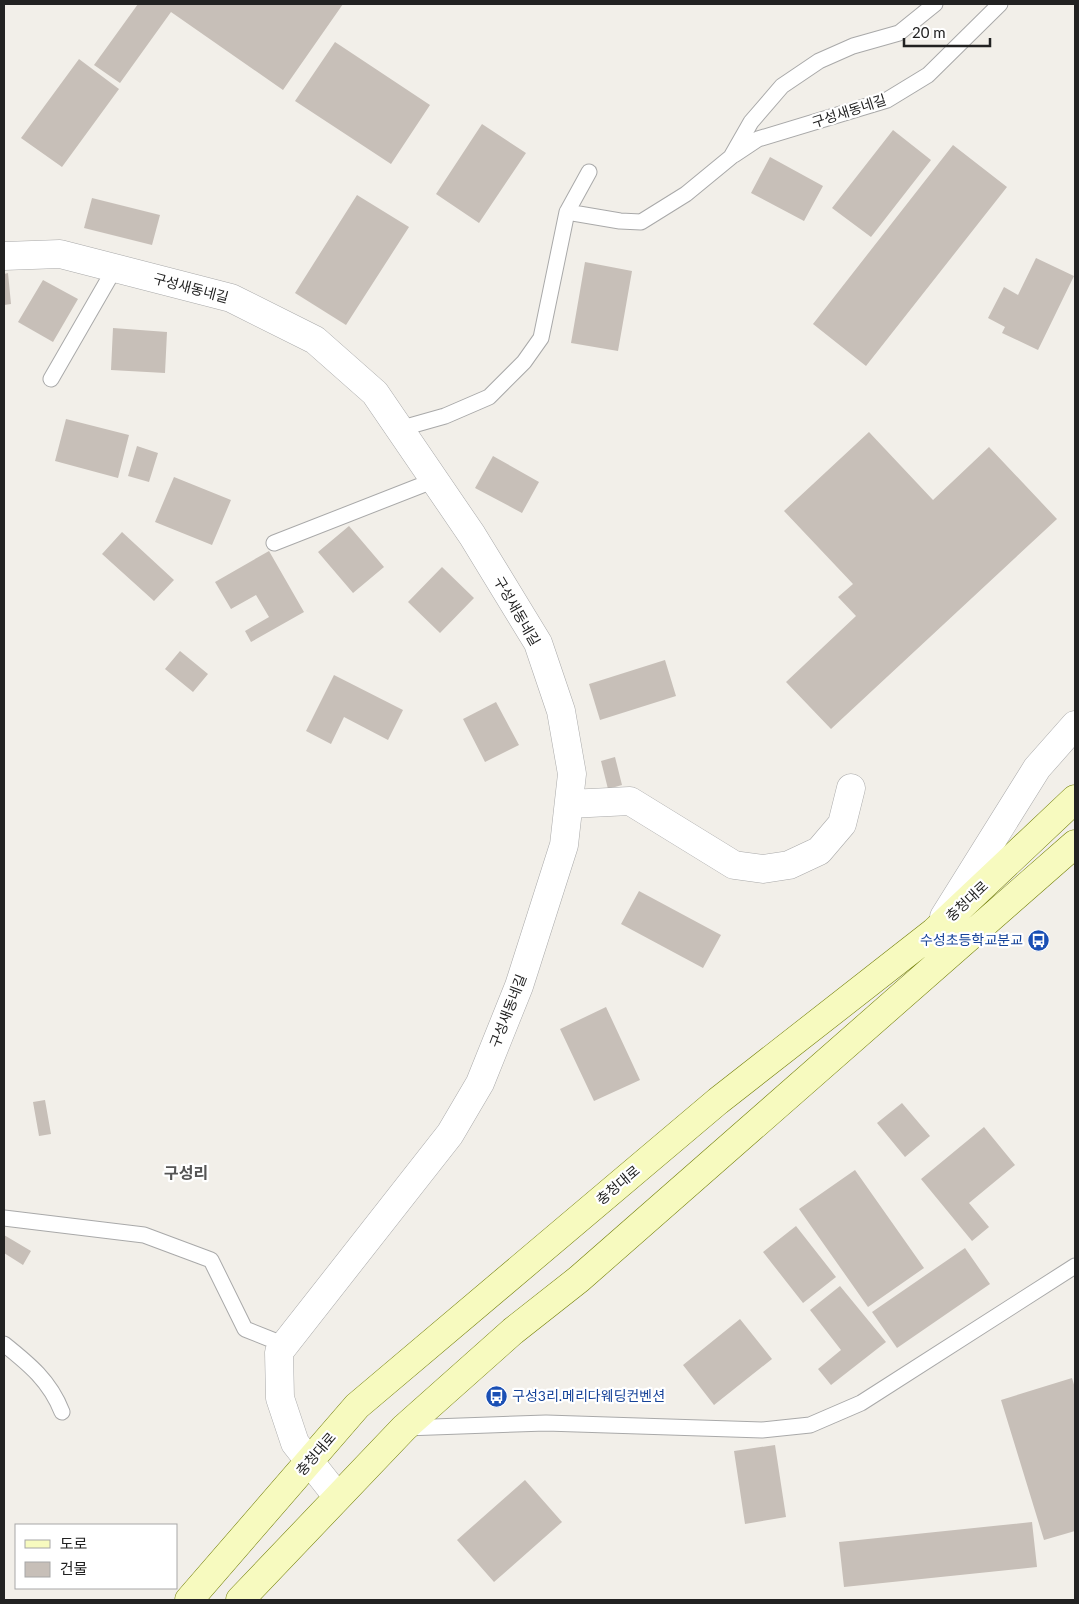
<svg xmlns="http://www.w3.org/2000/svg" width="1079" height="1604" font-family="Lato,'Noto Sans KR',sans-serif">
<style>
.building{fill:#c7bfb8}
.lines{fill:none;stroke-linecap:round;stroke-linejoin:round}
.service-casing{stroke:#a9a9a9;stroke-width:17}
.minor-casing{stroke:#a9a9a9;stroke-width:29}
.secondary-casing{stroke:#707d05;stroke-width:29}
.service{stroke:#fff;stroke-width:15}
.minor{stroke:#fff;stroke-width:28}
.secondary{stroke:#f7fabf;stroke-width:28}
.labels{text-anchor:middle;stroke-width:4.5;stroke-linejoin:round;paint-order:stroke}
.street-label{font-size:14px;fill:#222;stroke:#fff}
.transit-label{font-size:14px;fill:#164399;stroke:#fff;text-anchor:end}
.quarter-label{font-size:16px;font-weight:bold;fill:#555;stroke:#fff}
</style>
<rect width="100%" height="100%" fill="#f2efe9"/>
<!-- building -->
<path class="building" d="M 138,4 L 343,4 L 283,90 L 171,12 L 120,83 L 94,65 Z
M 335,42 L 430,105 L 391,164 L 295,101 Z
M 79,59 L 119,89 L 62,167 L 21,138 Z
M 482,124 L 526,153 L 479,223 L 436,194 Z
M 893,130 L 931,160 L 871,237 L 832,208 Z
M 953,145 L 1007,187 L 866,366 L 813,324 Z
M 770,157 L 823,186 L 804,221 L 751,193 Z
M 357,195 L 409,227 L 346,325 L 295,293 Z
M 92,198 L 160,215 L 152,245 L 84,228 Z
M 1036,258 L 1074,276 L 1038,350 L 1002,333 L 1005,327 L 988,318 L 1004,287 L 1018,295 Z
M 585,262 L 632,271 L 618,351 L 571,343 Z
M 8,273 L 11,304 L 4,305 L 4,274 Z
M 43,280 L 78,299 L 53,342 L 18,322 Z
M 113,328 L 167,332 L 165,373 L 111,370 Z
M 66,419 L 129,435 L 118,478 L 55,461 Z
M 869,432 L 933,500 L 989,447 L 1057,519 L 831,729 L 786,682 L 856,616 L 838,597 L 853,584 L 784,511 Z
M 137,446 L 158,453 L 149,482 L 128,476 Z
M 493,456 L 539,482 L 522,513 L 475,488 Z
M 174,477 L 231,500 L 212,545 L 155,522 Z
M 349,526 L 384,567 L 353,593 L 318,552 Z
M 122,532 L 174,580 L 154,601 L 102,554 Z
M 269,551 L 304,612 L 251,642 L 245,631 L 269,617 L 256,595 L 231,609 L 215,582 Z
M 442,567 L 474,598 L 440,633 L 408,602 Z
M 180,651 L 208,674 L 193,692 L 165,669 Z
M 665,660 L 676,696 L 600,720 L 589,684 Z
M 334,675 L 403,710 L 388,740 L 344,717 L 331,744 L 306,731 Z
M 496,702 L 519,745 L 485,762 L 463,719 Z
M 615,757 L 622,785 L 608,789 L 601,761 Z
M 639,891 L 721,935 L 703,968 L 621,924 Z
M 606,1007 L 640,1080 L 594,1101 L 560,1029 Z
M 45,1100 L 51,1134 L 39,1136 L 33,1102 Z
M 902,1103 L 930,1136 L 905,1157 L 877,1123 Z
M 984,1127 L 1015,1165 L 969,1203 L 989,1227 L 972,1241 L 921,1179 Z
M 855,1170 L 924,1268 L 868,1307 L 799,1209 Z
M 796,1226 L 836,1277 L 803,1303 L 763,1252 Z
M 4,1235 L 31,1251 L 23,1265 L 4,1253 Z
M 965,1248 L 990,1284 L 897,1348 L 872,1312 Z
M 840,1286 L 886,1342 L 831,1385 L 818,1369 L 841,1350 L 810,1310 Z
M 740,1319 L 772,1359 L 714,1405 L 683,1365 Z
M 1072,1378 L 1075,1388 L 1075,1531 L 1044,1540 L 1001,1400 Z
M 775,1445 L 786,1517 L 745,1524 L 734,1451 Z
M 525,1480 L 562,1522 L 494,1582 L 457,1540 Z
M 1032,1522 L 1037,1567 L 844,1587 L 839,1542 Z"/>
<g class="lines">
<defs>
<path id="service" d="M 734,155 L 758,139 L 887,100 L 928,75 L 1000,4
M 567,212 L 589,172
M 51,379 L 115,268
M 399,429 L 445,416 L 489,397 L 524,362 L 541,338 L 567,212 L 620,221 L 641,222 L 686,194 L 731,157 L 751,122 L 782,86 L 819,61 L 853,46 L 899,33 L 935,4
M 274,543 L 435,480
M 4,1218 L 144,1235 L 211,1260 L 245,1329 L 285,1345
M 4,1344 C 29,1364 50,1381 62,1412
M 405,1428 L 546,1423 L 762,1430 L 810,1425 L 861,1403 L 1075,1266"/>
<path id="minor" d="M 4,256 L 60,254 L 231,298 L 315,340 L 375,393 L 472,535 L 538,643 L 561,711 L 572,774 L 564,845 L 519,986 L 480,1083 L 450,1134 L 279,1352 L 280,1398 L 295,1443 L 337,1496
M 569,804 L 630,801 L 734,865 L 763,869 L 789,865 L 819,851 L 842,824 L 851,788
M 944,917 L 1037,768 L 1075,725"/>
<path id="secondary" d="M 189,1600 L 357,1406 L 718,1101 L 934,932 L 1075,799
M 240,1600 L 404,1428 L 513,1331 L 579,1279 L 1075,844"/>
</defs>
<!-- service casing -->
<use href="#service" class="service-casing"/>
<!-- minor casing -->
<use href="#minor" class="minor-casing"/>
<!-- secondary casing -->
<use href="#secondary" class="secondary-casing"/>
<!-- service -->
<use href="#service" class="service"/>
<!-- minor -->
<use href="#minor" class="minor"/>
<!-- secondary -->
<use href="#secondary" class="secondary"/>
</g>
<!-- icons -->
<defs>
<symbol id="bus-disc" viewBox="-11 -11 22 22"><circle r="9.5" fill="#1a4fb4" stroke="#fff"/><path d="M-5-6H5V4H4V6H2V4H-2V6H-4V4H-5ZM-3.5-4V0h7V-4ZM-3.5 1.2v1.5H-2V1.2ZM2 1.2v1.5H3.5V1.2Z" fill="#fff"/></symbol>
</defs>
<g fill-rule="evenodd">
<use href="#bus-disc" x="1026" y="928" width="25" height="25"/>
<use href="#bus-disc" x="484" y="1384" width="25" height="25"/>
</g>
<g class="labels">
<!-- street labels -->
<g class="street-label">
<text transform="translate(849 111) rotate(-18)" y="5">구성새동네길</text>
<text transform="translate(191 288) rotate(15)" y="5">구성새동네길</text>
<text transform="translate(517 611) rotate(60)" y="5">구성새동네길</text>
<text transform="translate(967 901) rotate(-43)" y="5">충청대로</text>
<text transform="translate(508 1011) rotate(-69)" y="5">구성새동네길</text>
<text transform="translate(618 1185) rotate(-40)" y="5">충청대로</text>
<text transform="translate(316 1454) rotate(-49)" y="5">충청대로</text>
</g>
<!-- transit labels -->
<g class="transit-label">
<text x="1023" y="945">수성초등학교분교</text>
<text x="512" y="1401" text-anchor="start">구성3리.메리다웨딩컨벤션</text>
</g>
<!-- quarter labels -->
<g class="quarter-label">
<text x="186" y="1179">구성리</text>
</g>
</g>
<!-- border -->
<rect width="1079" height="1604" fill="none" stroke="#222222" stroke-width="10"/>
<!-- legend -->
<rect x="15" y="1524" width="162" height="65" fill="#ffffff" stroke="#a7a7a7"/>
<rect x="25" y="1540" width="25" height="8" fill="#f7fabf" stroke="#a7a7a7"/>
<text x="60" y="1549" font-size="15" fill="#222222">도로</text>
<rect x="25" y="1562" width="25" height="15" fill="#c7bfb8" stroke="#a7a7a7"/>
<text x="60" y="1574" font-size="15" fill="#222222">건물</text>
<!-- scale -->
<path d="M904 38v8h86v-8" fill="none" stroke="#222222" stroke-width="2.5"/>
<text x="912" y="38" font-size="15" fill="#222222" stroke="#ffffff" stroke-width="4" paint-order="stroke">20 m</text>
</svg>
